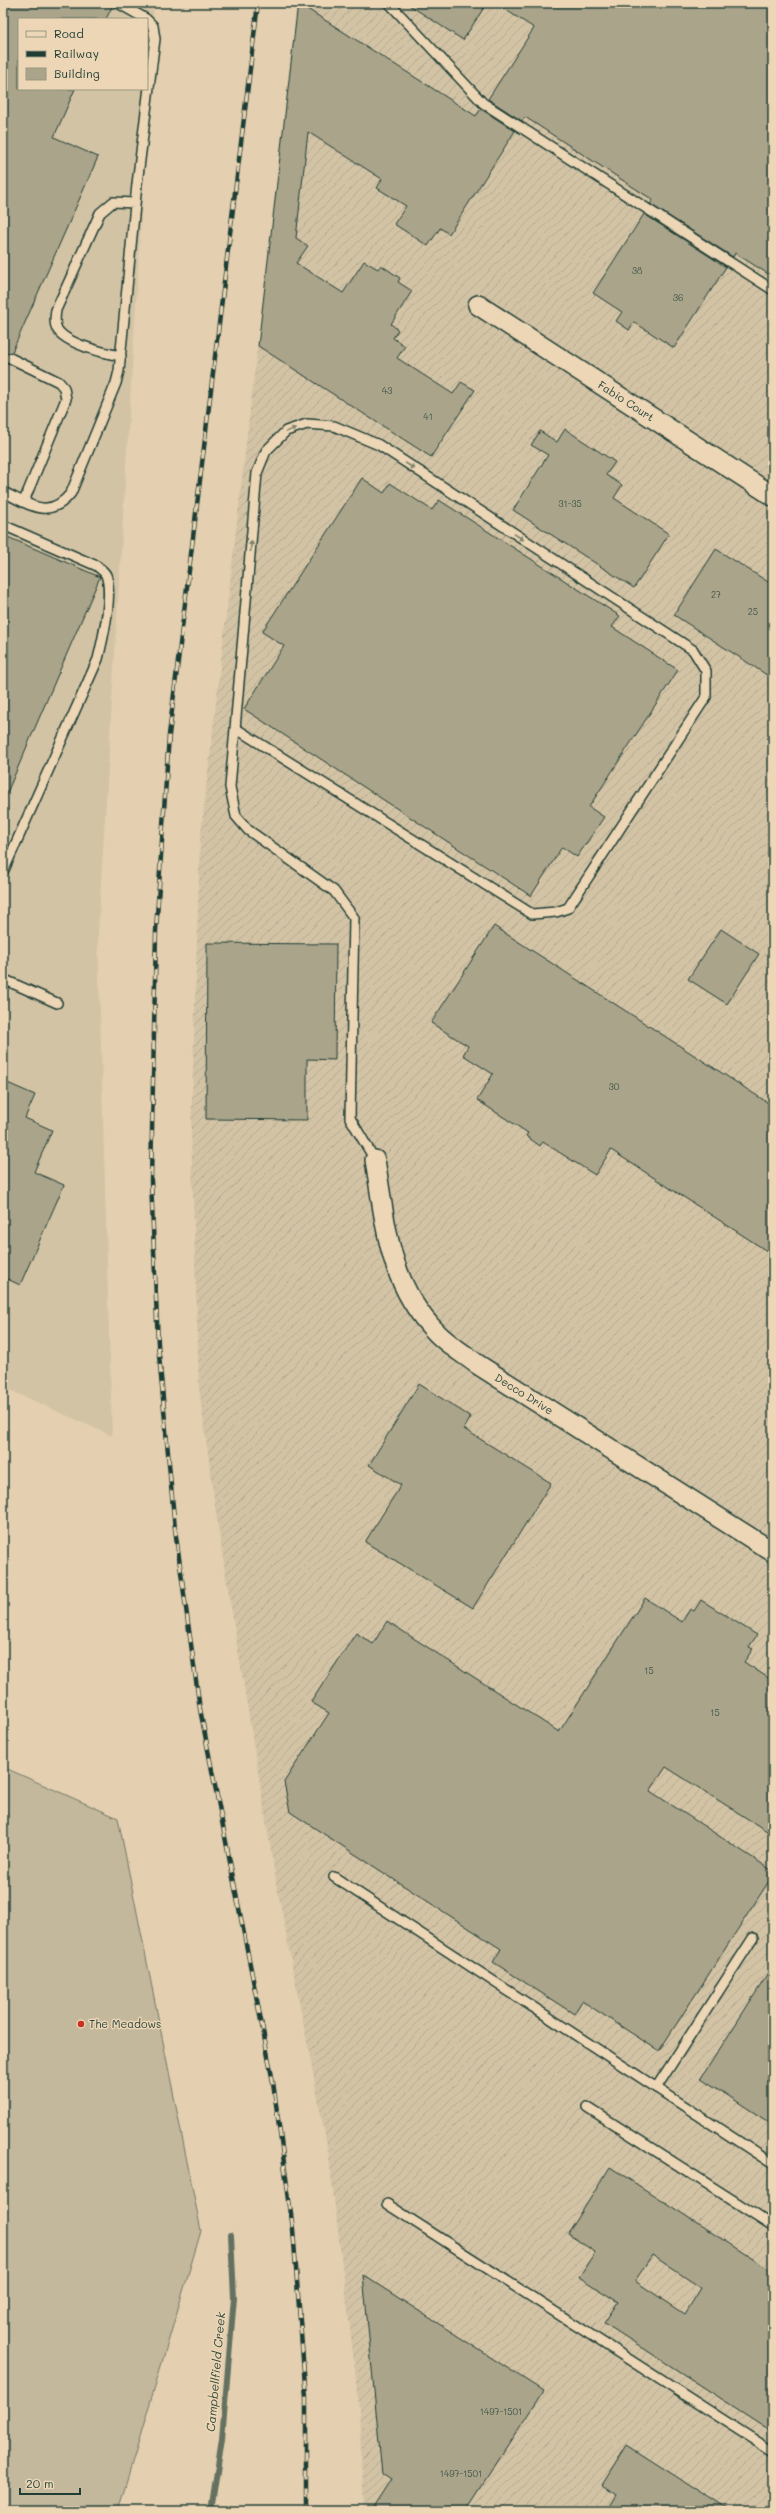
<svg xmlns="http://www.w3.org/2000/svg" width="776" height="2514" font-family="Mali,sans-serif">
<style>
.built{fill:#d3c3a5;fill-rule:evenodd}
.industrial{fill:url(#industrial-furrows)}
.garden{fill:#c3b79c;stroke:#717a68}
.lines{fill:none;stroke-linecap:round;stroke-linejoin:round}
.stream{stroke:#657160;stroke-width:6}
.building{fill:#aaa48b;stroke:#1f3d34;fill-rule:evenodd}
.service-casing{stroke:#1f3d34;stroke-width:12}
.minor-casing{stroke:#1f3d34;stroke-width:22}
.service{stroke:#ecd6b5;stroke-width:9}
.minor{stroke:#ecd6b5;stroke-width:19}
.rail-casing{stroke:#1f3d34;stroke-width:4.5}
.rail{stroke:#ecd6b5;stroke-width:3;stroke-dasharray:9;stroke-linecap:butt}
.oneway{fill:#7b826e}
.poi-dot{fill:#c8321e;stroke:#ecd6b5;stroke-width:1.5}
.labels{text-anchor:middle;stroke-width:3;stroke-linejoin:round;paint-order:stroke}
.number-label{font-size:9px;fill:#42574a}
.street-label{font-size:11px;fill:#1f3d34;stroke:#ecd6b5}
.poi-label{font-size:11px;fill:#1f3d34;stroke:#ecd6b5;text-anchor:start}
.water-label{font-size:12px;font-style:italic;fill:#304a3f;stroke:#ecd6b5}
</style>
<defs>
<pattern id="industrial-furrows" width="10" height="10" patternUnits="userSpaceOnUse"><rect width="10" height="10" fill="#d3c3a5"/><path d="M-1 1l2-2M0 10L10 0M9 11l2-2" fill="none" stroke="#b5a88f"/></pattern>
</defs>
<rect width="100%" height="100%" fill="#e4d0b0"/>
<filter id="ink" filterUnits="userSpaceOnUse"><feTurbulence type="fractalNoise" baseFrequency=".025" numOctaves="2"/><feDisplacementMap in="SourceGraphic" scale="8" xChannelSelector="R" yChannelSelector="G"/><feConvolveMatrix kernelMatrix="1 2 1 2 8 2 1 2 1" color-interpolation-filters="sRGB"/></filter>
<g filter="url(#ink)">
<!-- built -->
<path class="built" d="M 3,3 L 154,3 L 98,935 L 112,1436 L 3,1387 ZM 19,19 L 147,19 L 147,89 L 19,89 Z"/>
<!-- industrial -->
<path class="industrial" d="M 297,3 L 773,3 L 773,2511 L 364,2511 L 358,2394 L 328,2151 L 276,1882 L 218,1528 L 199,1388 L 191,1132 L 200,841 Z"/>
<!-- garden -->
<path class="garden" d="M 3,1767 L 118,1818 L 201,2231 L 118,2511 L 3,2511 Z"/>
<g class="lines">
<!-- stream -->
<path class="stream" d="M 211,2511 L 222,2438 L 234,2298 L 231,2235"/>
</g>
<!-- building -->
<path class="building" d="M 3,3 L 112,3 L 113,5 L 106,19 L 19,19 L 19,89 L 75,89 L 54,137 L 98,157 L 12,352 L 4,356 L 7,363 L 3,371 Z
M 298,3 L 476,116 L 481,109 L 515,131 L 449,234 L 440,228 L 428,246 L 394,224 L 406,206 L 377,188 L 382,179 L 308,132 L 296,238 L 308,246 L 296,263 L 343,293 L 364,261 L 378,269 L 381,265 L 400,278 L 398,282 L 412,291 L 391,324 L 398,330 L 393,338 L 405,346 L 397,358 L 453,394 L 461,382 L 475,390 L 431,457 L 258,346 Z
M 406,3 L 487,3 L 463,40 Z
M 495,3 L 773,3 L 773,277 L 735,253 L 733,257 L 650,204 L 653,200 L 525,117 L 522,121 L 488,99 L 534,28 Z
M 644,214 L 726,267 L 674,348 L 634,322 L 629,330 L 616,321 L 622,312 L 593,293 Z
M 565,429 L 615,462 L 606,475 L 622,485 L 614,498 L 669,534 L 634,588 L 513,510 L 548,455 L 531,445 L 540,431 L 557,442 Z
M 362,478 L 384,493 L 390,483 L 432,510 L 439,500 L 620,616 L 612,627 L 678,670 L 589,807 L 604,817 L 577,857 L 562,847 L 531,896 L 244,709 L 284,646 L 262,632 Z
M 3,535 L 100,577 L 3,802 Z
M 716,549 L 773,585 L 773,679 L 674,615 Z
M 494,926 L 773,1106 L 773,1255 L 611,1150 L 595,1175 L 543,1142 L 540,1146 L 526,1136 L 528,1133 L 477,1100 L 493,1074 L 463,1055 L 468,1046 L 431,1023 Z
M 721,929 L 759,954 L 727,1004 L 688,979 Z
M 207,943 L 336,944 L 335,1060 L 307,1059 L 307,1120 L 206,1119 Z
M 3,1081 L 35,1095 L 25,1118 L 52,1130 L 34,1172 L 64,1185 L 20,1285 L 3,1277 Z
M 419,1384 L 471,1417 L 464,1429 L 551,1483 L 473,1608 L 365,1542 L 401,1485 L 369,1465 Z
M 645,1598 L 682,1622 L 690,1609 L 694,1611 L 701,1600 L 757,1635 L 749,1647 L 753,1649 L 744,1662 L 773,1681 L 773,1835 L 666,1767 L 650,1791 L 773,1871 L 773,1875 L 659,2051 L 582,2001 L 574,2014 L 493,1962 L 501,1949 L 290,1812 L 284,1782 L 329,1713 L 311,1702 L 356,1633 L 373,1644 L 387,1621 L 559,1732 Z
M 773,1966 L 773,2125 L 701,2078 Z
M 610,2167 L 773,2272 L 773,2432 L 604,2323 L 618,2302 L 579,2277 L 595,2252 L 568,2234 ZM 652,2255 L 701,2288 L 685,2314 L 635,2281 Z
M 363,2275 L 543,2391 L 466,2511 L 371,2511 L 391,2480 L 382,2474 Z
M 627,2445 L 730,2511 L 606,2511 L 616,2495 L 602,2485 Z"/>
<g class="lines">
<defs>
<path id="service" d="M 118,3 L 146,19
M 389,3 L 483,103 L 773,290
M 121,356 C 104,353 66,344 57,329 C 54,323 55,317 56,310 L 100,213 L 113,202 L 135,203
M 10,358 L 59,382 L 64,388 L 66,399 L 24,501
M 3,492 C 29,504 49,521 71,493 L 116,383 L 119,371 L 137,184 L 155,39 L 153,26 L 147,20
M 3,525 L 97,566 C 100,569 104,571 106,575 C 113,594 103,639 98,659 L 3,872
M 235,728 L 532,914 L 556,912 L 568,908 L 706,697 L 706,671 L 693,650 L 379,445 L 334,426 L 307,424 L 286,431 L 266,451 L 257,473 L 230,787 L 236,816 L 248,830 L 334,891 L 354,918 L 350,1118 L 375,1160
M 3,979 L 57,1003
M 334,1877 L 773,2164
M 656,2088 L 753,1938
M 587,2107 L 773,2226
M 387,2204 L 773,2452"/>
<path id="minor" d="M 478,305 L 773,496
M 375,1160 C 386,1224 388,1283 436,1332 C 447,1344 464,1354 477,1364 L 773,1552"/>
</defs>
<!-- service casing -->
<use href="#service" class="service-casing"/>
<!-- minor casing -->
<use href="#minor" class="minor-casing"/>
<!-- service -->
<use href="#service" class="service"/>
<!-- minor -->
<use href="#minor" class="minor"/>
<defs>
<path id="rail" d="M 258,3 L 169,735 L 156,931 L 151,1181 L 158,1344 L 175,1529 L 200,1709 L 273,2082 L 293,2229 L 306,2398 L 306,2511"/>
</defs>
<!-- rail casing -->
<use href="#rail" class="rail-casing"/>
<!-- rail -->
<use href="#rail" class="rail"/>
</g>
<!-- one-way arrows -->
<defs><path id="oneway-solid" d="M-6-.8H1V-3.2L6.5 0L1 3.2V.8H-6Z"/></defs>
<g class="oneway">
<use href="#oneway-solid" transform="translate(291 430) rotate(-22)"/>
<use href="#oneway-solid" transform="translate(410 466) rotate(33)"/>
<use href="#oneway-solid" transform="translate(519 537) rotate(33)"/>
<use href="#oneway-solid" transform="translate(251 546) rotate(-85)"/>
</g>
</g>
<!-- markers -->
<circle class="poi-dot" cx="81" cy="2024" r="4"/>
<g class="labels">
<!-- number labels -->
<g class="number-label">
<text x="637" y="274">38</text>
<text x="678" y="301">36</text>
<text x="387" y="394">43</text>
<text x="428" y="420">41</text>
<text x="570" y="507">31-35</text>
<text x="716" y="598">27</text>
<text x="753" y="615">25</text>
<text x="614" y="1090">30</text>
<text x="649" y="1674">15</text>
<text x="715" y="1716">15</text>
<text x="501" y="2415">1497-1501</text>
<text x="461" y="2477">1497-1501</text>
</g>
<!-- street labels -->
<g class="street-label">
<text transform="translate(626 401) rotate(33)" y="4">Fabio Court</text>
<text transform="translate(524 1394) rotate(32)" y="4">Decco Drive</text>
</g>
<!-- poi labels -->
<g class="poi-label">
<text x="89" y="2028">The Meadows</text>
</g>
<!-- water labels -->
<g class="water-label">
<text transform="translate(216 2372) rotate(-85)" y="4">Campbellfield Creek</text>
</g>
</g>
<!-- margin -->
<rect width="776" height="2514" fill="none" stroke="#ecd6b5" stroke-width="16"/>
<rect x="8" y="8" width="760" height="2498" fill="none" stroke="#1f3d34" stroke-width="1.5" filter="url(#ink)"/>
<!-- legend -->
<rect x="18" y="18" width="130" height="72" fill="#ecd6b5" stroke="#9a9981"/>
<rect x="26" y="31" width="20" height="6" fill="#ecd6b5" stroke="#9a9981"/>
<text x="54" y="38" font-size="12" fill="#1f3d34">Road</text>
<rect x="26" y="51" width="20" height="6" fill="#1f3d34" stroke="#9a9981"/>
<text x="54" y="58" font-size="12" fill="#1f3d34">Railway</text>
<rect x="26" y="68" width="20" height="12" fill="#aaa48b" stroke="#9a9981"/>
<text x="54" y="78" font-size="12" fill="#1f3d34">Building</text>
<!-- scale -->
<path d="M20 2488v6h60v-6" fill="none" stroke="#1f3d34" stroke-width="2"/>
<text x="26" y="2488" font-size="12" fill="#1f3d34" stroke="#ecd6b5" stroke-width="3" paint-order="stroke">20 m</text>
</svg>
